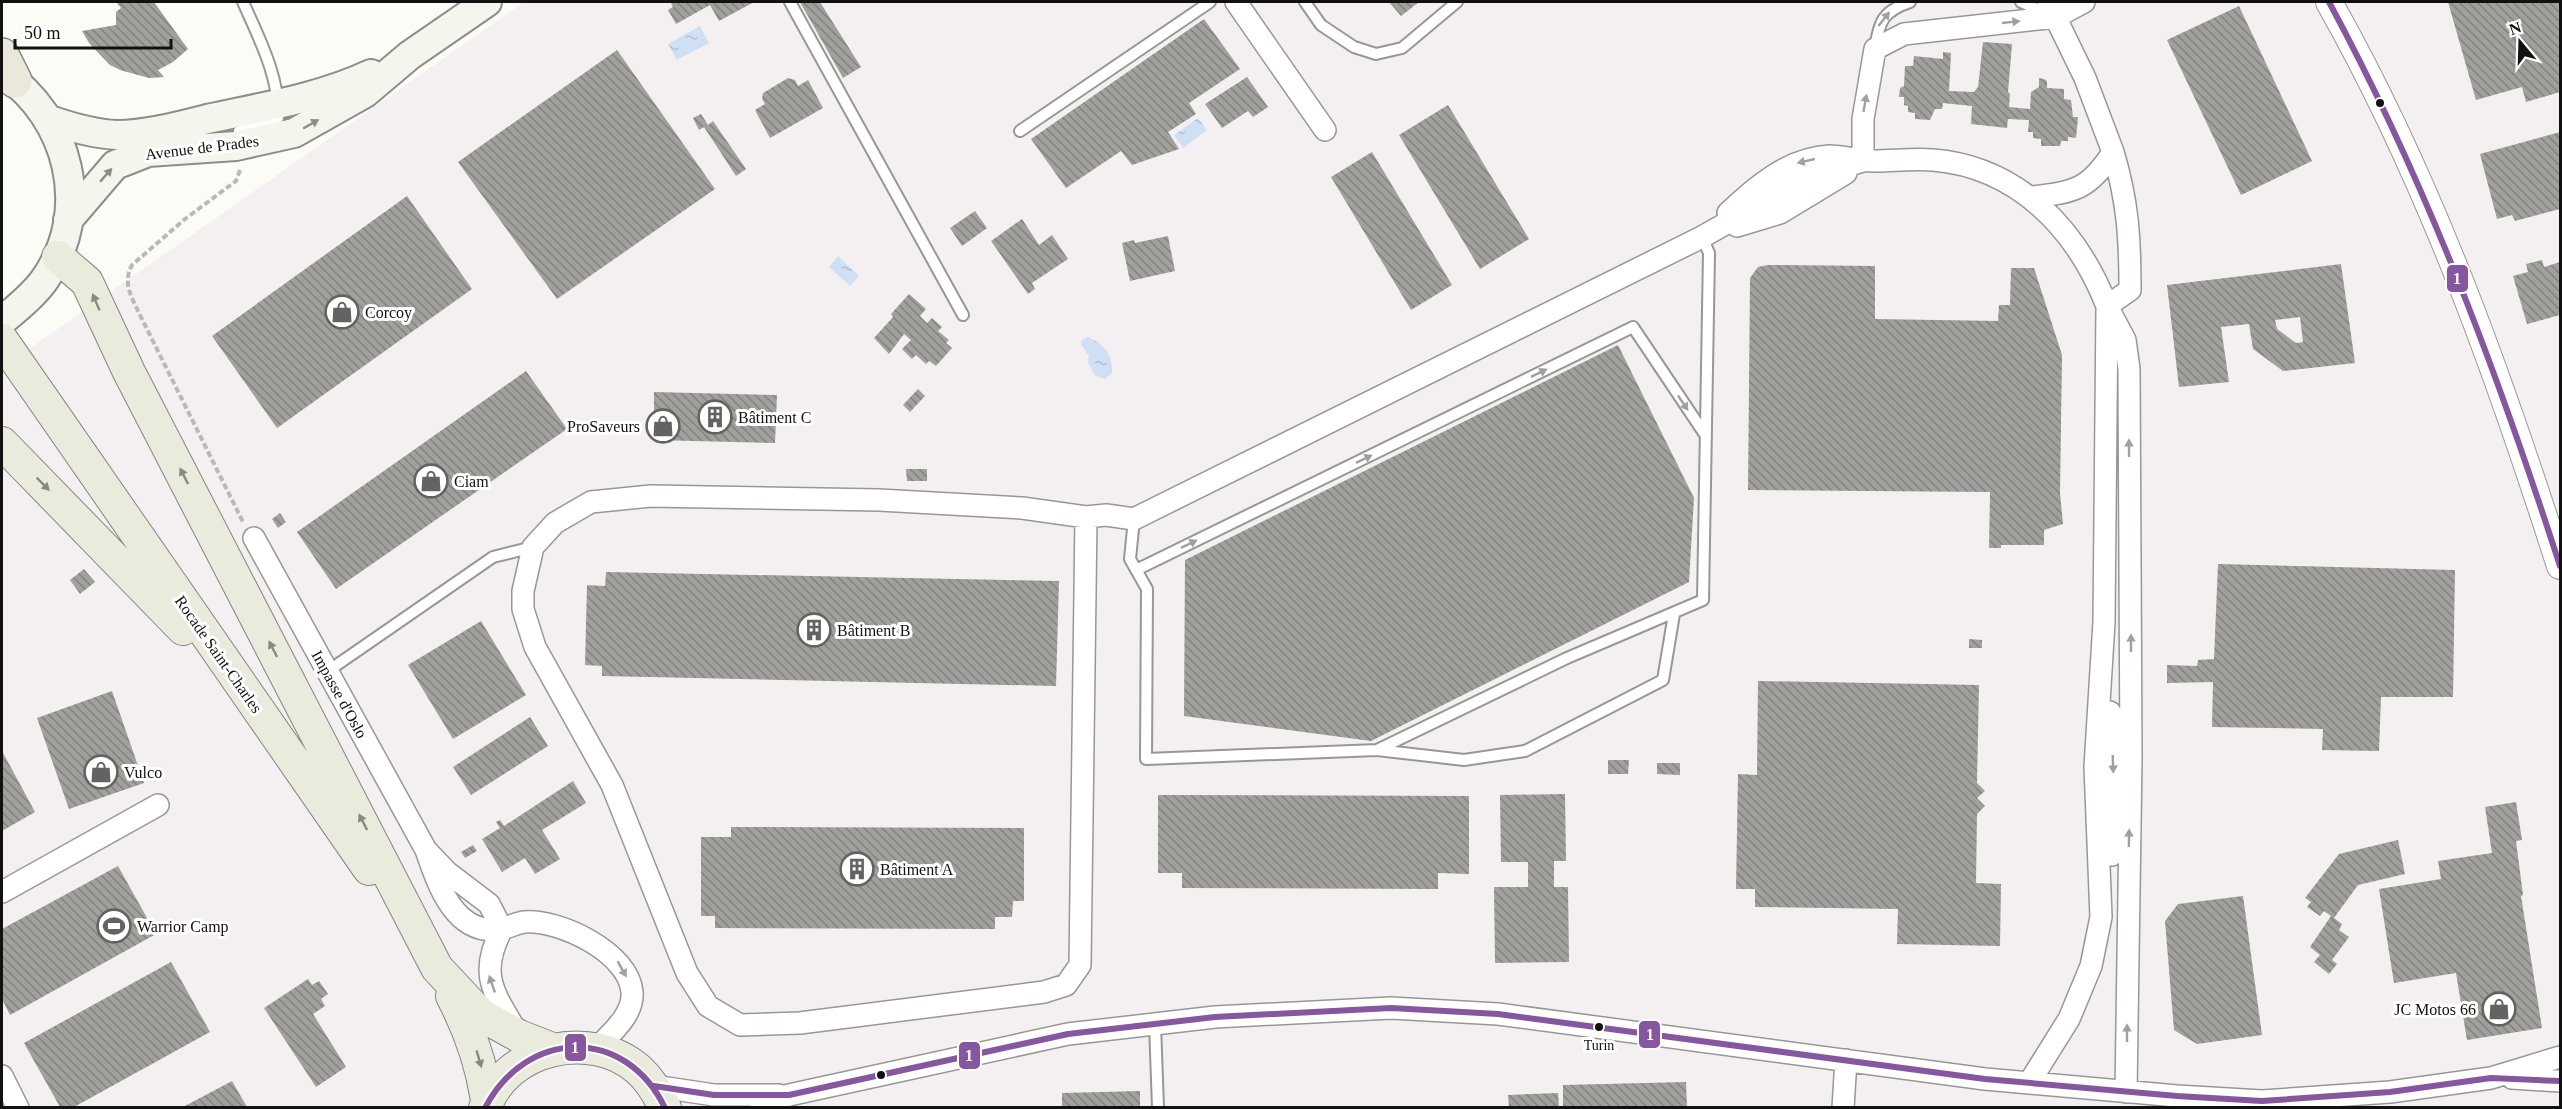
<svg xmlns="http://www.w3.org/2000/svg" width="2562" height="1109" font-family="'Times New Roman',serif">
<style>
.industrial{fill:#f4f0f2}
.water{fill:url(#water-ripples)}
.building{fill:url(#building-back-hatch);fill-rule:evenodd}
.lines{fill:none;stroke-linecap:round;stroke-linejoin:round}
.service-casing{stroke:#979795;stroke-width:14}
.minor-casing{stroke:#979795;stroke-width:24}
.tertiary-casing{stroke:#979795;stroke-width:28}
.secondary-casing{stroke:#8d8d8b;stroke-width:32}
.primary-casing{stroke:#848482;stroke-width:34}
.trunk-casing{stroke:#848482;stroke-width:36}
.path{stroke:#b9b9b8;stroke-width:4;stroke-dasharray:6 3;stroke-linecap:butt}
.service{stroke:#fffffe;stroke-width:10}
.minor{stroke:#fffffe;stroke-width:21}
.tertiary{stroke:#fffffe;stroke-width:26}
.secondary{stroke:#f4f5ec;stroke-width:28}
.primary{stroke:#ebebdd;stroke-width:32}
.trunk{stroke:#eae7db;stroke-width:33}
.bus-1-casing{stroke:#fff;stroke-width:10}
.bus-1{stroke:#86569e;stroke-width:6}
.oneway{fill:#a0a09f}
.oneway2{fill:#8e8e89}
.oneway3{fill:#898981}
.bus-dot{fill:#111;stroke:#fff;stroke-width:2}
.labels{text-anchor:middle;stroke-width:6;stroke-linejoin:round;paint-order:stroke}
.bus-label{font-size:14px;fill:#111;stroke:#fff}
.street-label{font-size:16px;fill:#111;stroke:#fff}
.poi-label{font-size:16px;fill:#111;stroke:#fff;text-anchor:start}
.line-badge{stroke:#fff;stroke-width:2}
.badge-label{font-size:16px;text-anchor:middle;font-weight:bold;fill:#fff}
</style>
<defs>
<pattern id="water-ripples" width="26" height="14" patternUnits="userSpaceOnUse" patternTransform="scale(1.5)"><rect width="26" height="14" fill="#d0e0f4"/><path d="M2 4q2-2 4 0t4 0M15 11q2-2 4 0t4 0" fill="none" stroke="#b2bfd0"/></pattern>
<pattern id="building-back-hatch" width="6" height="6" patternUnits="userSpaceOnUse" patternTransform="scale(1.5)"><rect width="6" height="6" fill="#a0a09c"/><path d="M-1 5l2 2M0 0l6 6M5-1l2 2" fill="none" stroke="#81817e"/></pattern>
</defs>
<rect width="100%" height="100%" fill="#fcfcf7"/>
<!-- industrial -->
<path class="industrial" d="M 524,2 L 2560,2 L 2560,1107 L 2,1107 L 2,368 Z"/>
<!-- water -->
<path class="water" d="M 700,26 L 709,43 L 677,60 L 668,44 Z
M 1198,118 L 1207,130 L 1183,148 L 1174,135 Z
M 838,256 L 859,276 L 850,286 L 829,267 Z
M 1088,337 C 1104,343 1113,355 1112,373 L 1105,379 L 1094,375 L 1088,362 L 1089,355 L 1081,345 L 1082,340 Z"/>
<!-- building -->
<path class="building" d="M 116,2 L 154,2 L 188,49 L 173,62 L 158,70 L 164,77 L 149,78 L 120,70 L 110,65 L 89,43 L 82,31 L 116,25 L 116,12 L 121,8 Z
M 674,2 L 679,3 L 754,2 L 719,21 L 710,5 L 676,24 L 668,10 L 673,7 L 671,3 Z
M 800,2 L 820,2 L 861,67 L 843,78 Z
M 1389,2 L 1419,2 L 1401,16 Z
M 2448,2 L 2560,2 L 2560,92 L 2526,102 L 2522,87 L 2476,100 Z
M 2239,6 L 2312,161 L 2241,195 L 2167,40 Z
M 1204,19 L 1240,69 L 1189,103 L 1196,114 L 1168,132 L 1179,149 L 1132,165 L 1121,151 L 1066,188 L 1031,139 Z
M 1983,42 L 2012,44 L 2008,92 L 2010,94 L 2009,107 L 2030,109 L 2031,92 L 2039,87 L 2039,78 L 2044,79 L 2047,81 L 2047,88 L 2064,89 L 2064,99 L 2071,100 L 2073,117 L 2078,117 L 2076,138 L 2068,137 L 2068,141 L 2061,141 L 2060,146 L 2041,146 L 2041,139 L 2033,138 L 2033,132 L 2028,132 L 2029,120 L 2008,119 L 2007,128 L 1971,124 L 1972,106 L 1943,103 L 1942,109 L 1935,109 L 1930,120 L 1915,119 L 1915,113 L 1908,112 L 1908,106 L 1904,105 L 1904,97 L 1899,97 L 1900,88 L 1904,86 L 1905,66 L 1913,66 L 1914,56 L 1943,59 L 1943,52 L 1951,53 L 1949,91 L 1974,92 L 1978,87 Z
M 617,50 L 715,189 L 557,299 L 458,162 Z
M 1247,77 L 1268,107 L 1253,117 L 1248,111 L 1222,128 L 1205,104 Z
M 788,78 L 795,80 L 798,86 L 808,80 L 823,108 L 770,138 L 755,110 L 765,104 L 762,99 L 763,93 Z
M 1448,105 L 1529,239 L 1480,269 L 1399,135 Z
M 701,114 L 708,125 L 713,121 L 746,169 L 736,176 L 704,127 L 699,130 L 693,118 Z
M 2560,132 L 2560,209 L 2515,221 L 2512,215 L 2497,219 L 2480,154 Z
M 1372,152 L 1452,285 L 1411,310 L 1331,177 Z
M 407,196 L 472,289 L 277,428 L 212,336 Z
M 975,211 L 987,228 L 962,246 L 950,228 Z
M 1022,219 L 1039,245 L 1052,235 L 1068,259 L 1032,283 L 1035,289 L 1028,294 L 991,241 Z
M 1168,236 L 1175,271 L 1130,281 L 1122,243 L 1134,240 L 1135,243 Z
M 2542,260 L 2544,267 L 2560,262 L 2560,315 L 2527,324 L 2513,276 L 2528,272 L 2526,264 Z
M 2341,264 L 2355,363 L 2283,371 L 2253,349 L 2249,324 L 2221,327 L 2229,382 L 2179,387 L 2167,285 ZM 2300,317 L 2303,342 L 2296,343 L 2277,329 L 2275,320 Z
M 1768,265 L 1875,266 L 1875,319 L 1998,321 L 1999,305 L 2010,305 L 2011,268 L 2034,268 L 2062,355 L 2060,493 L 2063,524 L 2044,530 L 2044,545 L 2001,545 L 2001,548 L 1989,548 L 1990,492 L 1748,490 L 1750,278 L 1758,267 Z
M 909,294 L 926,309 L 920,316 L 927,323 L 932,318 L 942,327 L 938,331 L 949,340 L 946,343 L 952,348 L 936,366 L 929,361 L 926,364 L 916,355 L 912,359 L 902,349 L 911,340 L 904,334 L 889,354 L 874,338 L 893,317 L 891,314 Z
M 1618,345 L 1694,498 L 1689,582 L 1371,741 L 1184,716 L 1185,560 Z
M 526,371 L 567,429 L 336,589 L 297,532 Z
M 918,389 L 925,396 L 910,412 L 903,405 Z
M 654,392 L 777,395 L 775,443 L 654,440 Z
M 906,469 L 927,469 L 927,481 L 907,481 Z
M 280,513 L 286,522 L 278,528 L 272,519 Z
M 2218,564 L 2455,570 L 2453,697 L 2381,697 L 2379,751 L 2322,750 L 2323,729 L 2212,727 L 2213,682 L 2167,683 L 2167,665 L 2197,666 L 2198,660 L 2214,659 Z
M 84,569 L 95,582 L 80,594 L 70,580 Z
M 606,572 L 1059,581 L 1056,686 L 602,676 L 602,666 L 585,665 L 587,585 L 605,586 Z
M 481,621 L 526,695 L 453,739 L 408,665 Z
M 1969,639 L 1982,640 L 1982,648 L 1969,648 Z
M 1758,681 L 1979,685 L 1977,783 L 1985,791 L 1977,798 L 1985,806 L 1977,814 L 1976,883 L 2001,884 L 2000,946 L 1897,944 L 1898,909 L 1755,907 L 1755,889 L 1736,889 L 1738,774 L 1757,775 Z
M 112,691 L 144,783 L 69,809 L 37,718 Z
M 530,717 L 548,746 L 471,795 L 453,767 Z
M 2,751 L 35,812 L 2,831 Z
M 1608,760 L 1629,760 L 1628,774 L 1608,774 Z
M 1657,763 L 1680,763 L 1680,775 L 1657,774 Z
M 573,781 L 586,803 L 542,830 L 560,859 L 535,874 L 525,858 L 502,872 L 482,839 L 500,828 L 496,822 L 500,820 L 504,826 Z
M 1565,794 L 1566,861 L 1554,861 L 1554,887 L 1568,887 L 1569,962 L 1495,963 L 1494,887 L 1528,887 L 1528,862 L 1501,862 L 1500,795 Z
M 1158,795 L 1469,796 L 1469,874 L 1438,873 L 1438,889 L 1182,888 L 1182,873 L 1158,873 Z
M 2516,802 L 2522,840 L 2516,841 L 2523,895 L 2521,896 L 2542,1028 L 2467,1040 L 2456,973 L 2394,983 L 2379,889 L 2441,879 L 2438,861 L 2492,853 L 2485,807 Z
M 731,827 L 1024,828 L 1024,901 L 1013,901 L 1012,917 L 995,917 L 995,929 L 715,928 L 715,916 L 701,916 L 701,837 L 731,837 Z
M 2398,840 L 2405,874 L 2358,885 L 2334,918 L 2342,924 L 2339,930 L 2349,937 L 2332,960 L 2337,964 L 2329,974 L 2314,962 L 2320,955 L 2310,947 L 2331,916 L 2324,911 L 2320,916 L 2307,907 L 2311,902 L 2305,898 L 2339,854 Z
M 473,845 L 477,851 L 465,858 L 461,852 Z
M 118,866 L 156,934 L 10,1015 L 2,999 L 2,929 Z
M 2243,896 L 2262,1035 L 2197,1044 L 2174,1030 L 2165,921 L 2178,904 Z
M 171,962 L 210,1032 L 74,1107 L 60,1107 L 24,1043 Z
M 308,979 L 312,985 L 319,981 L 328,994 L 321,999 L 325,1006 L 313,1014 L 346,1067 L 316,1087 L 264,1008 Z
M 232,1081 L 247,1107 L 183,1107 Z
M 1686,1082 L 1687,1107 L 1563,1107 L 1563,1085 Z
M 1140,1091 L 1140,1107 L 1062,1107 L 1062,1093 Z
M 1558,1093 L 1559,1107 L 1509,1107 L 1508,1095 Z"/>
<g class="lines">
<defs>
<path id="service" d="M 790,2 L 963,315
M 1305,2 L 1321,25 L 1354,47 L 1376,54 L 1402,48 L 1457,2
M 2021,2 L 2048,14
M 1875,49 C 1879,21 1883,11 1910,2
M 239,131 L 278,118 C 280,78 259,38 243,2
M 1020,131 L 1210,2
M 1134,519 L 1130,559 L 1147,589 L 1146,759 L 1377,750
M 1136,570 L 1633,327 L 1706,436
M 1674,614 L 1663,680 L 1525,751 L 1464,760 L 1377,750 L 1567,658 L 1703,600 L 1709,253 L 1702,237
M 328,671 L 493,557 L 533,547
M 1155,1024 L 1158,1108"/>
<path id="minor" d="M 1236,2 L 1325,130
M 2048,2 L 2085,78 L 2113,152
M 1863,161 L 1863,119 L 1875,49 L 1904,34 L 2056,17 L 2084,2
M 1728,213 C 1755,187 1789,158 1829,156 C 1844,156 1859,161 1874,161 C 1893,161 1914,158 1933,160 C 2019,167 2077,230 2107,306 L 2130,290 C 2130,238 2128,202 2113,152 C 2089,190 2074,192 2032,197
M 1737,226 L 1780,213 L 1846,173
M 1086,517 L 1080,965 L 1066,985 L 1044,992 L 800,1023 L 740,1025 L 708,1006 L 687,973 L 612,785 L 535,647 L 523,609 L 523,591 L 533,547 L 555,523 L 591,502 L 651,496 L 879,500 L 1022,508 L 1086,517 L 1106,515 L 1134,519 L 1702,237 L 1806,178 L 1863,161
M 254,538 L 426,850
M 2110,712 L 2113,765 L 2112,855
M 426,850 L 447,872 L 489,904 L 502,929 C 455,937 438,885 426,850 Z
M 2,892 L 158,805
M 519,1036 C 495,994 477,976 502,929 C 509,927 517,923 524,922 C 560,919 629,953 632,992 C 634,1015 610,1034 596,1049
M 2,1076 L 18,1108
M 2512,1078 L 2560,1081
M 2029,1083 L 2069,1019 L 2091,966 L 2101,917 L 2095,767 L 2104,622 L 2107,306 L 2125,340 L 2129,369 L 2131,758 L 2126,1092
M 654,1086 L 714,1095 L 779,1095
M 761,1108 L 789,1095 L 1068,1034 L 1215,1017 L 1391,1008 L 1498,1014 L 1985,1079 L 2177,1096 L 2262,1101 L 2390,1092 L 2491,1078 L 2560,1057
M 1843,1108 L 1846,1060"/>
<path id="tertiary" d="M 2329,2 C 2429,179 2498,372 2560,566"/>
<path id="secondary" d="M 2,72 C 69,117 93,210 45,279 C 34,295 16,309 2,321
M 50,120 C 70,127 95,134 117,135 C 147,135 179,126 207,119 C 262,107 320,98 371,74
M 68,220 L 115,165 L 148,152 L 236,146 L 294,133 L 365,93 L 410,55 L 487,2"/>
<path id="primary" d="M 58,257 L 87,282 L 129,372 L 437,968 L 481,1015 L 519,1036 L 552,1049
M 2,340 L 369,869
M 2,443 L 183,629
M 452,996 C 470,1030 481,1062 487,1100
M 485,1108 C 506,1047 592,1028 639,1070 C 651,1081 658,1093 665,1108"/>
<path id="trunk" d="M 2,55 L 15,81"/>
</defs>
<!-- service casing -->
<use href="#service" class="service-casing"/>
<!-- minor casing -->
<use href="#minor" class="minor-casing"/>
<!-- tertiary casing -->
<use href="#tertiary" class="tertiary-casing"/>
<!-- secondary casing -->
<use href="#secondary" class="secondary-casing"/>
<!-- primary casing -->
<use href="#primary" class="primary-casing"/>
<!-- trunk casing -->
<use href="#trunk" class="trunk-casing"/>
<!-- path -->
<path class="path" d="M 240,170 L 236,181 L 185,219 L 132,265 C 122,283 132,298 140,315 L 243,522"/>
<!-- service -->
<use href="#service" class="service"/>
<!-- minor -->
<use href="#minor" class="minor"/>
<!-- tertiary -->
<use href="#tertiary" class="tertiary"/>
<!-- secondary -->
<use href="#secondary" class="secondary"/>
<!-- primary -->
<use href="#primary" class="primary"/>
<!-- trunk -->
<use href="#trunk" class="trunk"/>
<defs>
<path id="bus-1" d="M 2329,2 C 2426,182 2497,371 2560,566
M 654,1086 L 714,1095 L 789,1095 L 1068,1034 L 1215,1017 L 1391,1008 L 1498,1014 L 1985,1079 L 2177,1096 L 2262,1101 L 2390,1092 L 2491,1078 L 2560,1081
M 485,1108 C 526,1029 625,1025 665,1108"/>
</defs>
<!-- bus-1 casing -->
<use href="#bus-1" class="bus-1-casing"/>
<!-- bus-1 -->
<use href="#bus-1" class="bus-1"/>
</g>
<!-- one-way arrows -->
<defs><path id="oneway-solid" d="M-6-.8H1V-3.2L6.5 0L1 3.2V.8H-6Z" transform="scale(1.5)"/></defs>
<g class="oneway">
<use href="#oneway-solid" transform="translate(1884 19) rotate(-52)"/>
<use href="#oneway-solid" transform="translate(2011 22) rotate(-6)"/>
<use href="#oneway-solid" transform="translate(1865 103) rotate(-80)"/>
<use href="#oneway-solid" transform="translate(1806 161) rotate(167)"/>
<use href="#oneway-solid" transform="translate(1539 373) rotate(-26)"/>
<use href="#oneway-solid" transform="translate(1683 403) rotate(56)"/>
<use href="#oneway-solid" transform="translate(2129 448) rotate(-90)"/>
<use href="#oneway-solid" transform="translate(1364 459) rotate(-26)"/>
<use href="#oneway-solid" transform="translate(1189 544) rotate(-26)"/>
<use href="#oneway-solid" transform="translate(2131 643) rotate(-90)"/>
<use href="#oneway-solid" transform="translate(2113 764) rotate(88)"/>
<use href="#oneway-solid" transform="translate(2129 838) rotate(-89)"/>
<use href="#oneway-solid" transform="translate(622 969) rotate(61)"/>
<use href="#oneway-solid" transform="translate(492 984) rotate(-109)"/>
<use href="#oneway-solid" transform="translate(2127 1033) rotate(-90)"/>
</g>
<g class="oneway2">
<use href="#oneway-solid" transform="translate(311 124) rotate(-30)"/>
<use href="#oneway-solid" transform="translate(106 175) rotate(-49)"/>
</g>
<g class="oneway3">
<use href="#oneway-solid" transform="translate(96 302) rotate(-113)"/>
<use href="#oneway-solid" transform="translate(184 476) rotate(-117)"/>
<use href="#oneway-solid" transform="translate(43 484) rotate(45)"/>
<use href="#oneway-solid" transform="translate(273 649) rotate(-117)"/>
<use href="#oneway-solid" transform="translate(363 822) rotate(-117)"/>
<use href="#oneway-solid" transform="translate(479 1059) rotate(74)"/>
</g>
<!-- icons -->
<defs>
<symbol id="shop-ring" viewBox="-11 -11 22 22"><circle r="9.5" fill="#fff" stroke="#636362" stroke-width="1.5"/><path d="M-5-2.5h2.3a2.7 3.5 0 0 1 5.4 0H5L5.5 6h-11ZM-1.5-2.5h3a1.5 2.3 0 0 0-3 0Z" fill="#636362"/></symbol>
<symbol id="building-ring" viewBox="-11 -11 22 22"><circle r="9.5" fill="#fff" stroke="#636362" stroke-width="1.5"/><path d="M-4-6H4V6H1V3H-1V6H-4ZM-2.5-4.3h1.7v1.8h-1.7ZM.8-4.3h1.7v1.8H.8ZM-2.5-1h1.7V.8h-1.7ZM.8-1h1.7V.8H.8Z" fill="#636362"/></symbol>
<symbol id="stadium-ring" viewBox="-11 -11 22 22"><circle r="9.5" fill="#fff" stroke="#636362" stroke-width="1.5"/><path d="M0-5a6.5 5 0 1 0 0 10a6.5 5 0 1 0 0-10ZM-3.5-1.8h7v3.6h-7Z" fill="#636362"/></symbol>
</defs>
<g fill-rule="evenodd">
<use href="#shop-ring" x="323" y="293" width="38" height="38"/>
<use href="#building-ring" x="696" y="398" width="38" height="38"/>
<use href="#shop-ring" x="644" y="407" width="38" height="38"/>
<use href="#shop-ring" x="412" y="462" width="38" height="38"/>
<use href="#building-ring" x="795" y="611" width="38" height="38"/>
<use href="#shop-ring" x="82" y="753" width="38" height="38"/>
<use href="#building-ring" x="838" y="850" width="38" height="38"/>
<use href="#stadium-ring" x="95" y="907" width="38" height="38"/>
<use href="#shop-ring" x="2480" y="990" width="38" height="38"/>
</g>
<!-- markers -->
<g class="bus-dot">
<circle cx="2380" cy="103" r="5"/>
<circle cx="1599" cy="1027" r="5"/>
<circle cx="881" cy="1075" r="5"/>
</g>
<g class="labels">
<!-- bus labels -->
<g class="bus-label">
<text x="1599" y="1050">Turin</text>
</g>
<!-- street labels -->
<g class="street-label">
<text transform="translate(202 147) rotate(-7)" y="6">Avenue de Prades</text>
<text transform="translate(219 654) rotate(55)" y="6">Rocade Saint-Charles</text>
<text transform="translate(340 694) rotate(61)" y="6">Impasse d'Oslo</text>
</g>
<!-- poi labels -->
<g class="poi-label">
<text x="365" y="318">Corcoy</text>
<text x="738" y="423">Bâtiment C</text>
<text x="640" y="432" text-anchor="end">ProSaveurs</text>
<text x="454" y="487">Ciam</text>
<text x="837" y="636">Bâtiment B</text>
<text x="124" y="778">Vulco</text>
<text x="880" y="875">Bâtiment A</text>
<text x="137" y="932">Warrior Camp</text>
<text x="2476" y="1015" text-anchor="end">JC Motos 66</text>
</g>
</g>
<g class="line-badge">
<rect x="2446" y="264" width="23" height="29" rx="6" fill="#86569e"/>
<rect x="1638" y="1020" width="23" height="29" rx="6" fill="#86569e"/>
<rect x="564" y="1033" width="23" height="29" rx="6" fill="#86569e"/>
<rect x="958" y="1041" width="23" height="29" rx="6" fill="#86569e"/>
</g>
<g class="badge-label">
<text x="2457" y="284">1</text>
<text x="1650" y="1040">1</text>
<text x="575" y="1053">1</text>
<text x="969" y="1061">1</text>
</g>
<!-- border -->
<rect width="2562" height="1109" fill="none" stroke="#111111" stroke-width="6"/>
<!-- north arrow -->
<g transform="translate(2520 42) rotate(341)" stroke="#ffffff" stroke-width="4.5" paint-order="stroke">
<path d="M0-4.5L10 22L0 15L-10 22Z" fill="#111111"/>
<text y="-9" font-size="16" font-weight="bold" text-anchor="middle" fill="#111111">N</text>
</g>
<!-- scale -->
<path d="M15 39v9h156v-9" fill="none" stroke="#111111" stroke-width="3"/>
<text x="24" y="39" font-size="18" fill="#111111" stroke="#ffffff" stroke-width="4.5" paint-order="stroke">50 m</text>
</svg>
